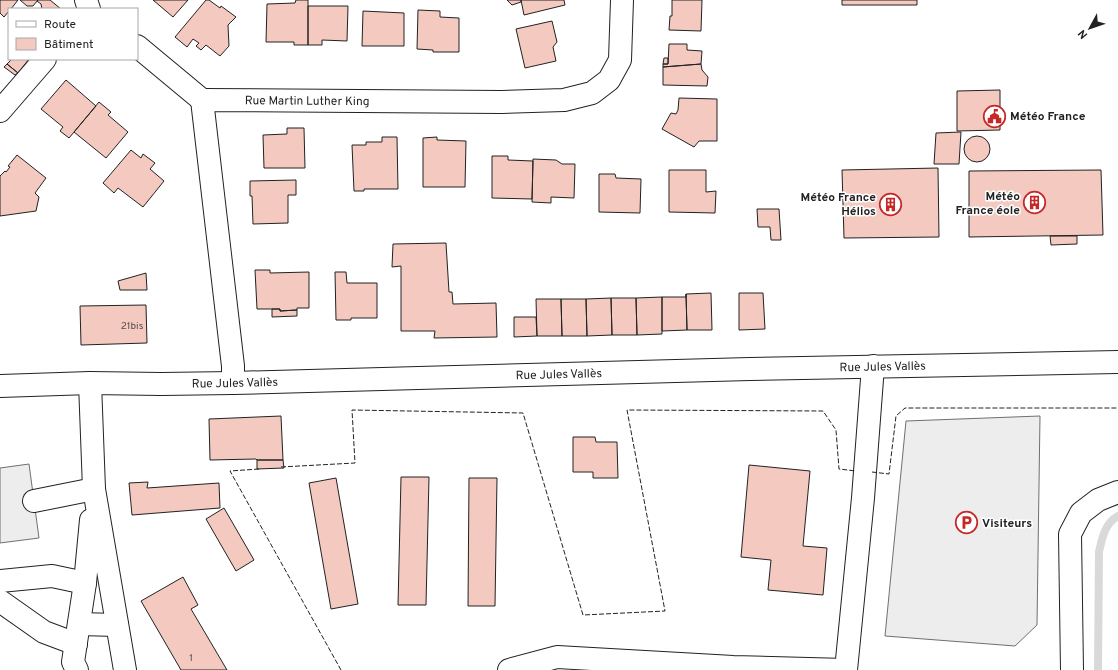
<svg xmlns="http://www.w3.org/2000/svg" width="1118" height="670" font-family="Overpass,sans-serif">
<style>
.parking{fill:#ededed;stroke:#6f6f6f}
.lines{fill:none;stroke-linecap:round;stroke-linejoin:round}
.stream{stroke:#d9d9d9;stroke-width:8}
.building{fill:#f3c9c0;stroke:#222}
.minor-casing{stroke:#222;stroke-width:24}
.minor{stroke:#fff;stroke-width:22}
.fence{stroke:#222;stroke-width:1;stroke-dasharray:5 2;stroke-linecap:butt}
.labels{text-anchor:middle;stroke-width:3;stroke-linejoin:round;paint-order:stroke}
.number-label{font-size:10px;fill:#564c4a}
.street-label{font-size:12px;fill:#222;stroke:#fff}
.poi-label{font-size:12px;font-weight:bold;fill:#222;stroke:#fff;text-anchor:start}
</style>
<rect width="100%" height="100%" fill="#fff"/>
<!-- parking -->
<path class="parking" d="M 1040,416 L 1037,625 L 1015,646 L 885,636 L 906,421 Z
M 29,464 L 39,538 L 0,543 L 0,468 Z"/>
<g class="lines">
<!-- stream -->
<path class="stream" d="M 1098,670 L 1099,552 C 1102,538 1105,523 1118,516"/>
</g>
<!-- building -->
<path class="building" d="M 0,0 L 18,0 L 11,9 L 9,9 L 9,11 L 4,17 L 0,13 Z
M 20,0 L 38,0 L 33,6 L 27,6 Z
M 38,0 L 50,0 L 61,9 L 42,9 L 41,4 L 37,1 Z
M 153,0 L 188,0 L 173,17 Z
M 206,0 L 209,0 L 220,8 L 221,6 L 236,17 L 228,25 L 229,46 L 220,56 L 206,45 L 201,50 L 196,46 L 199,43 L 193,39 L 187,47 L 175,37 Z
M 296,0 L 308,0 L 308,45 L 294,45 L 294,42 L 266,42 L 267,4 L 295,3 Z
M 507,0 L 521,0 L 521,2 L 512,5 Z
M 521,0 L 564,0 L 565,5 L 524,15 Z
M 672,0 L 702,0 L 701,31 L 669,30 L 670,16 L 672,16 Z
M 842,0 L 917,0 L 917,5 L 842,5 Z
M 308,6 L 348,6 L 347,41 L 322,40 L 322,45 L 308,45 Z
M 418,10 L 440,11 L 440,17 L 459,18 L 459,52 L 433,52 L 433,50 L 417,49 Z
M 363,11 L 404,13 L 404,46 L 362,46 Z
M 552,21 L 557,42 L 553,47 L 556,61 L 525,68 L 516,29 Z
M 669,44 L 687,44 L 687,50 L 702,51 L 701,64 L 663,67 L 663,64 L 668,64 Z
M 664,58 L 668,58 L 668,64 L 663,64 Z
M 12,59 L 29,59 L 18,73 L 7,64 Z
M 7,64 L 18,73 L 15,75 L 4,67 Z
M 701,64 L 702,70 L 708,77 L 707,86 L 663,85 L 663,67 Z
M 66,80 L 96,106 L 69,138 L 60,131 L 63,127 L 41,109 Z
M 1000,90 L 1000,130 L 957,131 L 957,91 Z
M 679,98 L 717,99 L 717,141 L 699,141 L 694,147 L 662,129 L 671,113 L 676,114 L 678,110 Z
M 99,102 L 111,112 L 108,115 L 128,132 L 106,158 L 74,132 Z
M 287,128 L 304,128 L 305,168 L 264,168 L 263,135 L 287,134 Z
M 961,132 L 959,164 L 934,164 L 936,133 Z
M964 149a13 13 0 1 1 26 0a13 13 0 1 1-26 0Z
M 382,137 L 397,137 L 398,189 L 364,189 L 364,191 L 354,191 L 352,145 L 366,145 L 366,142 L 382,142 Z
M 437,137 L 437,140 L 466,141 L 465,187 L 423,187 L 423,138 Z
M 131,150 L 141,158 L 143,154 L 155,163 L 150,169 L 164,181 L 143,207 L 118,188 L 114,193 L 103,183 Z
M 17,155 L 46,178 L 35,193 L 39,197 L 36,211 L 0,216 L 0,176 L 5,171 L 6,172 L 10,167 L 8,166 Z
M 492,156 L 508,156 L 508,160 L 533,161 L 532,199 L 492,198 Z
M 533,159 L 556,160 L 562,164 L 575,164 L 574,198 L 551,197 L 551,203 L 532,202 Z
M 938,168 L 939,237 L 844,238 L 842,170 Z
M 669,170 L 706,170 L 706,192 L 716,191 L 715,213 L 669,212 Z
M 1101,170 L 1103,235 L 969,237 L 969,171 Z
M 599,174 L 615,174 L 616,178 L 641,179 L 640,213 L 599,212 Z
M 296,180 L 296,195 L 288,195 L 288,223 L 253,224 L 252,196 L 250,196 L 250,181 Z
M 757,209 L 779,209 L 781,240 L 771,240 L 770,227 L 758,227 Z
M 1050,236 L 1077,236 L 1077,244 L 1051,245 Z
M 446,243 L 449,292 L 452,292 L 453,304 L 496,303 L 497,337 L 434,338 L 435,331 L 401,331 L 401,266 L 392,267 L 393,244 Z
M 255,270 L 270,270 L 270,273 L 309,272 L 309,308 L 297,308 L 297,310 L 280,311 L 280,309 L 257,309 Z
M 335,272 L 346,272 L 347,283 L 377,283 L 377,318 L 351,318 L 351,320 L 336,320 Z
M 146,273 L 147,290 L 120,290 L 118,281 Z
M 711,293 L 712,330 L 687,330 L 686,294 Z
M 739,293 L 763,293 L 765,329 L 739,330 Z
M 686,294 L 687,330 L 662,331 L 662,297 L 686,297 Z
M 662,297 L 662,334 L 637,335 L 636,298 Z
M 611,298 L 612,335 L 587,336 L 586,299 Z
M 611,298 L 636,298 L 637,335 L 612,335 Z
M 536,299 L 561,299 L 562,336 L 537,336 Z
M 561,299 L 586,299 L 587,336 L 562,336 Z
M 146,305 L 147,343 L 81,345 L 80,306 Z
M 272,309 L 280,309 L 280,311 L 297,310 L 297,316 L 272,317 Z
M 514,317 L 536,317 L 537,336 L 514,337 Z
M 281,416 L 283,460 L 257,460 L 256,459 L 210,460 L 209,419 Z
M 573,437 L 595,437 L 596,442 L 617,442 L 618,478 L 593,478 L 593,472 L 573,472 Z
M 257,460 L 283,460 L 284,468 L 257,469 Z
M 749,465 L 810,471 L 803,546 L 827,548 L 823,595 L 768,590 L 771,560 L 741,557 Z
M 401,477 L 429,477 L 426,605 L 398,605 Z
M 336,478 L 358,604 L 331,609 L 309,483 Z
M 469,478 L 497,478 L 495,606 L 468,606 Z
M 148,482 L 147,488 L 219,483 L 220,508 L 132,515 L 129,483 Z
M 224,508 L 254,560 L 236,571 L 206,519 Z
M 183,577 L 198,605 L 191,609 L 227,670 L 181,670 L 141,601 Z"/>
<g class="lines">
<defs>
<g id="minor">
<path d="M 86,0 L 89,9"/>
<path d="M 137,46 L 202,100"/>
<path d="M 0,111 L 45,59"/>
<path d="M 90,383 L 94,489 L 125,670"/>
<path id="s1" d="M 233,383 L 233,366 L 202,100 L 501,102 L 564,100 L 592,93 L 609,80 L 620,60 L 622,0"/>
<path id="s2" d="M 0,386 L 90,383 L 161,384 L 233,383 L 750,369 L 1118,362"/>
<path d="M 34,501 L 94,489"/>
<path d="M 0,581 L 52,576 L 85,583"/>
<path d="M 0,601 L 44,632 L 76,644"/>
<path d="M 79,624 L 117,625"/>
<path d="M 77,670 L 73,662 L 85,583 L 91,520"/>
<path d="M 509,670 L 557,657 L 733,667 L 846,670"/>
<path d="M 846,670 L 863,498 L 873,366"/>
<path d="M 1072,670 L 1070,534 L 1081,513 L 1098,500 L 1118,492"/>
</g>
</defs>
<!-- minor casing -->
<use href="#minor" class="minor-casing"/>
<!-- minor -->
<use href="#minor" class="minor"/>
<!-- fence -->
<path class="fence" d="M 281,467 L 355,463 L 352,410 L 523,413 L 583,615 L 665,611 L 627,410 L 823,411 L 836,430 L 839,469 L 856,471
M 259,469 L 230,471 L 341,670
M 872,472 L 889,474 L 896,416 L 905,408 L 1118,408"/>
</g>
<!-- icons -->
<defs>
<symbol id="civic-ring" viewBox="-11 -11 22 22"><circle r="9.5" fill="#fff" stroke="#c62828" stroke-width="1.5"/><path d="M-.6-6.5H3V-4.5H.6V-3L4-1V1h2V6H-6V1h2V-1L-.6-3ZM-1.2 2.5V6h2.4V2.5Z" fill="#c62828"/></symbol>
<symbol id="building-ring" viewBox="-11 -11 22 22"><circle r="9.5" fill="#fff" stroke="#c62828" stroke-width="1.5"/><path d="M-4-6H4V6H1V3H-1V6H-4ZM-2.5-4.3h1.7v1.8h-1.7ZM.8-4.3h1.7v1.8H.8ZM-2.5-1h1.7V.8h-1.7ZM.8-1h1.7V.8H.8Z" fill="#c62828"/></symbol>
<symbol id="parking-ring" viewBox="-11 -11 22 22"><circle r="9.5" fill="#fff" stroke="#c62828" stroke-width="1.5"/><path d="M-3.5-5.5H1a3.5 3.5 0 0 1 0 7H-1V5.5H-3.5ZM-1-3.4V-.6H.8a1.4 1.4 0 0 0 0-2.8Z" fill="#c62828"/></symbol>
</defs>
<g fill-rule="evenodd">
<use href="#civic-ring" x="982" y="104" width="25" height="25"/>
<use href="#building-ring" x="1022" y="190" width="25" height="25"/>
<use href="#building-ring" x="878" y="192" width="25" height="25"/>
<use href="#parking-ring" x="954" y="510" width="25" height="25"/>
</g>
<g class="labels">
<!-- number labels -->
<g class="number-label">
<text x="132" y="329">21bis</text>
<text x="191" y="661">1</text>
</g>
<!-- street labels -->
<g class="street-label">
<text dy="4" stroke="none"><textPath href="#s1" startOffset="390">Rue Martin Luther King</textPath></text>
<text dy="4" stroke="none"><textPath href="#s2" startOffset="883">Rue Jules Vallès</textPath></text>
<text dy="4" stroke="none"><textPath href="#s2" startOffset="559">Rue Jules Vallès</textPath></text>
<text dy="4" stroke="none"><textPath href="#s2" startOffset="235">Rue Jules Vallès</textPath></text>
</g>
<!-- poi labels -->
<g class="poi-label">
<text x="1010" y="120">Météo France</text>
<text x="1020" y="200" text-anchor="end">Météo<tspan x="1020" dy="14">France éole</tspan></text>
<text x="876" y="201" text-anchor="end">Météo France<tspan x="876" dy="14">Hélios</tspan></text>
<text x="982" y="527">Visiteurs</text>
</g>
</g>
<!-- legend -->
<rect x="8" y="8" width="130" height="52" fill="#ffffff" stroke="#a7a7a7"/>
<rect x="16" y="21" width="20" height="6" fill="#ffffff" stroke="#a7a7a7"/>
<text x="44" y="28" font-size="12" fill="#222222">Route</text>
<rect x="16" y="38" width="20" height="12" fill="#f3c9c0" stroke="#a7a7a7"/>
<text x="44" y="48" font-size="12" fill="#222222">Bâtiment</text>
<!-- north arrow -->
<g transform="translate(1090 28) rotate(230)" stroke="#ffffff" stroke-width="3" paint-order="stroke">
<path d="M0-3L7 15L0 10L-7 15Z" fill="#222222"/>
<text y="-6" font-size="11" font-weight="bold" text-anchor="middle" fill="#222222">N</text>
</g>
</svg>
